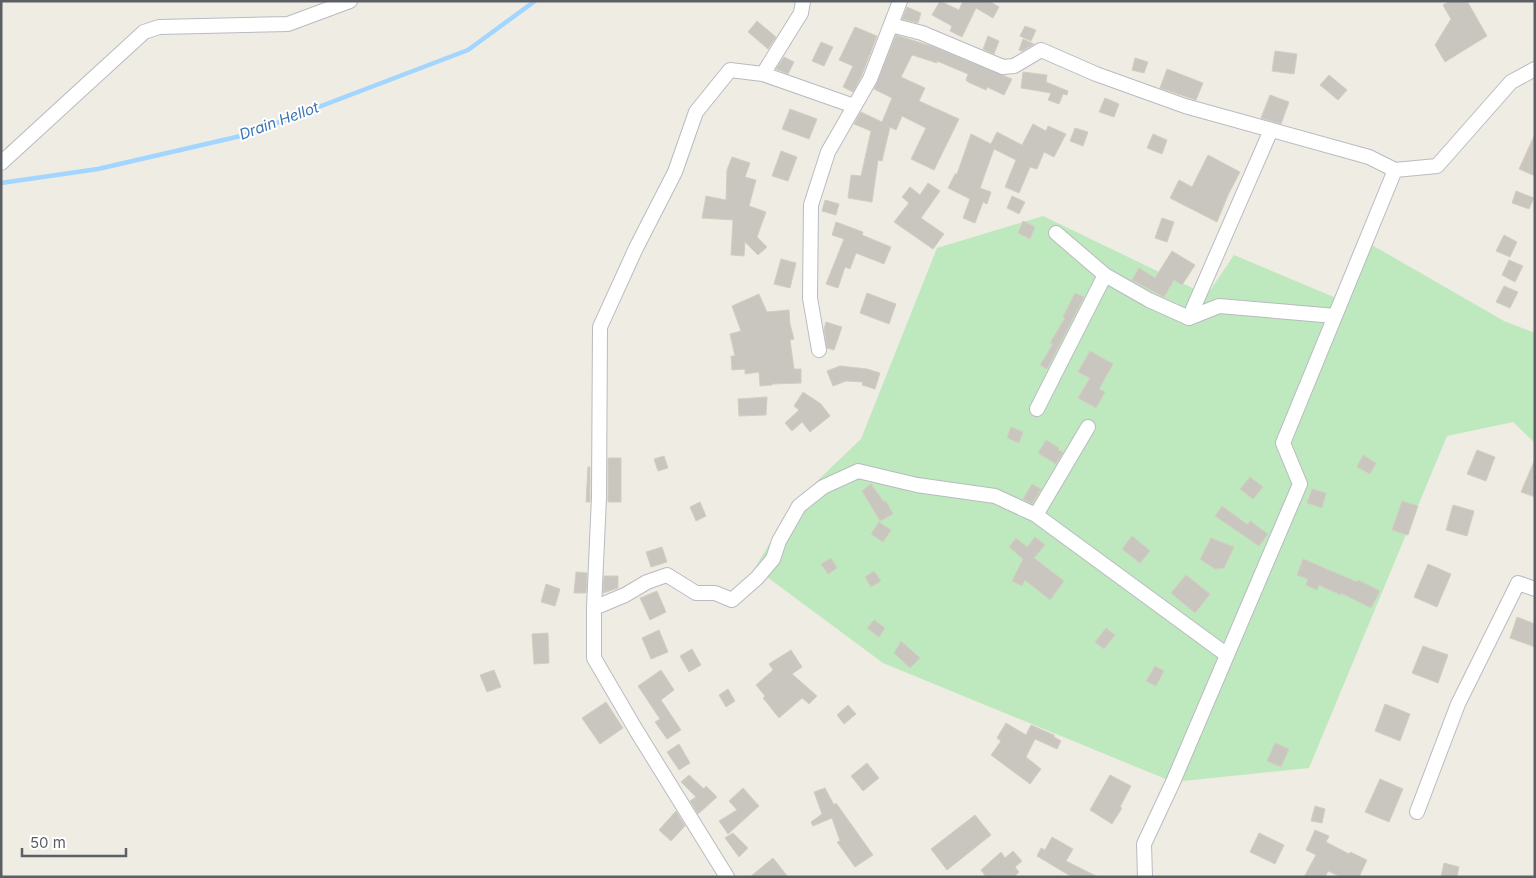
<svg xmlns="http://www.w3.org/2000/svg" width="1536" height="878" font-family="Inter,sans-serif">
<style>
.green{fill:#bee8be}
.lines{fill:none;stroke-linecap:round;stroke-linejoin:round}
.stream{stroke:#a2d5ff;stroke-width:4.5}
.building{fill:#c9c6c0;stroke:#d4cec1}
.street-casing{stroke:#b8bbc0;stroke-width:16}
.street{stroke:#fff;stroke-width:14}
.labels{text-anchor:middle;stroke-width:4;stroke-linejoin:round;paint-order:stroke}
.water-label{font-size:15px;font-style:italic;fill:#3a75b7;stroke:#fff}
</style>
<rect width="100%" height="100%" fill="#efece3"/>
<!-- green -->
<path class="green" d="M 1043,216 L 1207,295 L 1234,255 L 1341,300 L 1365,241 L 1504,321 L 1535,333 L 1535,443 L 1513,422 L 1447,436 L 1309,768 L 1173,782 L 883,663 L 755,568 L 793,504 L 861,439 L 937,248 Z"/>
<g class="lines">
<!-- stream -->
<path class="stream" d="M 1,183 L 98,169 L 245,135 L 468,50 L 535,1"/>
</g>
<!-- building -->
<path class="building" d="M 940,1 L 959,10 L 963,1 L 989,1 L 999,7 L 993,18 L 976,8 L 962,37 L 950,31 L 952,26 L 932,15 Z
M 1450,1 L 1467,1 L 1487,36 L 1445,62 L 1435,45 L 1451,19 L 1443,5 Z
M 907,7 L 921,13 L 918,23 L 902,19 Z
M 757,21 L 776,37 L 768,49 L 748,32 Z
M 1025,26 L 1036,30 L 1031,41 L 1020,36 Z
M 855,27 L 877,36 L 862,75 L 853,92 L 843,87 L 853,66 L 839,60 Z
M 896,35 L 934,47 L 1012,79 L 1004,95 L 987,87 L 986,90 L 968,82 L 966,80 L 968,74 L 937,61 L 937,63 L 912,55 L 901,77 L 925,88 L 919,101 L 959,119 L 934,170 L 911,159 L 926,128 L 902,116 L 896,130 L 890,127 L 882,161 L 878,160 L 872,202 L 848,198 L 851,175 L 861,176 L 871,131 L 854,124 L 861,112 L 882,122 L 892,98 L 874,89 Z
M 988,36 L 999,41 L 994,54 L 983,49 Z
M 1023,39 L 1034,44 L 1022,51 L 1019,50 Z
M 821,42 L 833,47 L 824,66 L 812,61 Z
M 1275,51 L 1297,54 L 1294,74 L 1272,71 Z
M 784,57 L 794,62 L 788,74 L 776,69 Z
M 1135,58 L 1148,62 L 1144,73 L 1132,70 Z
M 1167,69 L 1203,83 L 1196,100 L 1160,88 Z
M 1023,72 L 1047,75 L 1046,82 L 1068,91 L 1067,95 L 1063,94 L 1059,104 L 1048,100 L 1051,93 L 1021,88 Z
M 1329,75 L 1347,90 L 1338,100 L 1320,85 Z
M 1270,95 L 1289,102 L 1281,124 L 1261,118 Z
M 1105,98 L 1119,104 L 1114,117 L 1099,112 Z
M 790,109 L 817,119 L 809,139 L 782,129 Z
M 1033,124 L 1046,131 L 1048,126 L 1066,134 L 1054,157 L 1044,152 L 1037,169 L 1030,167 L 1019,193 L 1005,187 L 1016,160 L 994,149 L 980,188 L 991,192 L 987,204 L 983,202 L 975,223 L 963,218 L 970,199 L 948,188 L 955,174 L 957,174 L 971,134 L 991,144 L 997,132 L 1022,145 Z
M 1075,128 L 1088,132 L 1083,146 L 1070,141 Z
M 1153,134 L 1167,140 L 1162,154 L 1147,148 Z
M 1535,134 L 1535,176 L 1519,169 Z
M 781,151 L 797,157 L 788,181 L 772,176 Z
M 1208,155 L 1240,172 L 1228,195 L 1217,222 L 1170,198 L 1179,180 L 1192,187 Z
M 732,157 L 750,163 L 745,177 L 756,180 L 749,206 L 766,212 L 757,237 L 767,247 L 758,255 L 745,242 L 744,256 L 731,255 L 733,220 L 702,218 L 706,196 L 726,200 L 727,170 Z
M 928,183 L 940,191 L 921,218 L 944,234 L 933,249 L 894,222 L 909,203 L 902,197 L 910,187 L 920,195 Z
M 1516,191 L 1534,198 L 1529,209 L 1512,203 Z
M 1012,196 L 1025,202 L 1019,214 L 1007,208 Z
M 825,200 L 839,204 L 836,215 L 822,211 Z
M 1162,218 L 1174,222 L 1167,242 L 1155,238 Z
M 1023,221 L 1035,227 L 1030,239 L 1018,233 Z
M 836,222 L 863,232 L 862,235 L 891,247 L 884,264 L 856,253 L 850,269 L 845,267 L 838,288 L 826,284 L 844,239 L 832,235 Z
M 1504,235 L 1517,242 L 1510,257 L 1496,251 Z
M 1172,251 L 1195,265 L 1182,285 L 1174,280 L 1164,297 L 1132,280 L 1139,268 L 1155,278 Z
M 781,259 L 796,263 L 790,288 L 774,284 Z
M 1509,260 L 1523,266 L 1515,282 L 1502,275 Z
M 1504,286 L 1518,292 L 1510,308 L 1496,302 Z
M 867,293 L 896,304 L 889,324 L 860,313 Z
M 1075,293 L 1084,297 L 1047,369 L 1040,365 L 1053,344 L 1050,343 L 1065,318 L 1063,317 Z
M 759,294 L 767,312 L 789,310 L 790,324 L 794,339 L 790,340 L 794,369 L 801,369 L 801,383 L 772,384 L 772,385 L 760,386 L 759,372 L 745,374 L 745,369 L 732,370 L 731,356 L 735,356 L 730,334 L 741,331 L 732,306 Z
M 826,322 L 842,327 L 834,350 L 827,348 L 824,329 Z
M 1090,351 L 1113,364 L 1099,389 L 1105,392 L 1096,408 L 1078,398 L 1090,378 L 1078,372 Z
M 840,366 L 867,369 L 880,373 L 875,389 L 862,385 L 863,382 L 846,381 L 833,386 L 827,371 Z
M 803,392 L 821,404 L 830,416 L 810,432 L 802,422 L 792,431 L 785,423 L 799,410 L 794,406 Z
M 767,397 L 766,415 L 739,416 L 738,399 Z
M 1011,427 L 1023,432 L 1019,443 L 1007,438 Z
M 1046,440 L 1059,448 L 1058,450 L 1063,452 L 1056,464 L 1038,453 Z
M 1477,450 L 1495,457 L 1486,481 L 1467,474 Z
M 1363,455 L 1376,463 L 1370,474 L 1357,467 Z
M 664,456 L 668,468 L 658,471 L 654,459 Z
M 608,458 L 621,458 L 621,502 L 608,502 Z
M 1535,459 L 1535,497 L 1521,492 Z
M 588,467 L 590,467 L 590,502 L 586,502 Z
M 1250,477 L 1263,487 L 1253,499 L 1240,489 Z
M 871,484 L 884,502 L 886,501 L 893,514 L 880,521 L 862,491 Z
M 1032,484 L 1041,489 L 1032,504 L 1023,499 Z
M 1312,489 L 1326,493 L 1322,508 L 1307,503 Z
M 1402,501 L 1418,506 L 1408,535 L 1392,530 Z
M 700,502 L 706,516 L 696,521 L 690,507 Z
M 1453,505 L 1474,511 L 1467,536 L 1446,530 Z
M 1222,506 L 1248,525 L 1250,521 L 1268,534 L 1259,546 L 1215,516 Z
M 879,522 L 891,530 L 883,542 L 871,534 Z
M 1132,536 L 1150,551 L 1140,563 L 1122,549 Z
M 1035,537 L 1045,545 L 1034,558 L 1064,581 L 1050,600 L 1025,580 L 1022,586 L 1012,581 L 1023,559 L 1009,547 L 1016,538 L 1027,547 Z
M 1211,538 L 1234,547 L 1224,568 L 1215,569 L 1200,559 Z
M 662,547 L 667,562 L 651,567 L 646,552 Z
M 831,558 L 837,568 L 828,574 L 821,564 Z
M 1303,559 L 1357,582 L 1358,580 L 1380,591 L 1371,608 L 1341,593 L 1341,595 L 1319,585 L 1317,590 L 1306,585 L 1308,579 L 1297,575 Z
M 1428,564 L 1451,574 L 1437,607 L 1414,597 Z
M 874,571 L 881,581 L 871,587 L 865,577 Z
M 576,572 L 587,573 L 586,593 L 574,593 Z
M 1186,575 L 1210,594 L 1195,613 L 1171,593 Z
M 604,576 L 618,576 L 618,588 L 603,593 Z
M 546,584 L 560,589 L 555,606 L 541,602 Z
M 657,591 L 666,612 L 650,620 L 640,598 Z
M 1517,617 L 1535,624 L 1535,647 L 1510,638 Z
M 874,620 L 885,628 L 879,637 L 867,628 Z
M 1106,628 L 1115,635 L 1104,649 L 1095,642 Z
M 659,630 L 668,652 L 651,659 L 642,638 Z
M 548,633 L 549,663 L 534,664 L 532,634 Z
M 901,641 L 920,658 L 910,668 L 894,653 Z
M 1423,646 L 1448,655 L 1438,683 L 1412,673 Z
M 692,649 L 701,665 L 689,672 L 680,656 Z
M 791,650 L 802,667 L 792,674 L 817,696 L 809,704 L 802,698 L 779,718 L 763,698 L 765,696 L 756,685 L 773,670 L 769,664 Z
M 1155,666 L 1164,671 L 1156,686 L 1146,681 Z
M 494,670 L 501,687 L 487,692 L 480,675 Z
M 661,670 L 674,690 L 661,700 L 681,730 L 667,739 L 655,722 L 660,719 L 638,686 Z
M 728,689 L 735,701 L 726,707 L 719,695 Z
M 606,702 L 623,728 L 600,744 L 582,718 Z
M 1385,704 L 1410,714 L 1400,741 L 1375,731 Z
M 848,705 L 856,714 L 844,724 L 837,715 Z
M 1006,723 L 1026,735 L 1031,725 L 1054,735 L 1054,737 L 1061,741 L 1057,749 L 1035,739 L 1026,757 L 1041,769 L 1030,784 L 991,755 L 1001,741 L 997,738 Z
M 1275,743 L 1289,749 L 1281,767 L 1267,761 Z
M 679,744 L 690,763 L 679,770 L 667,752 Z
M 867,763 L 879,778 L 863,791 L 851,776 Z
M 689,775 L 704,789 L 706,786 L 717,797 L 698,814 L 690,801 L 696,797 L 681,782 Z
M 1110,775 L 1131,786 L 1120,807 L 1122,808 L 1112,824 L 1090,810 Z
M 1380,779 L 1403,789 L 1389,822 L 1365,812 Z
M 743,788 L 759,806 L 728,834 L 719,821 L 737,810 L 729,801 Z
M 825,788 L 834,805 L 836,803 L 873,855 L 855,867 L 837,842 L 840,841 L 832,818 L 813,826 L 811,822 L 822,814 L 814,792 Z
M 1315,806 L 1325,809 L 1322,823 L 1311,821 Z
M 676,811 L 685,826 L 671,841 L 659,830 Z
M 975,815 L 991,835 L 947,870 L 931,849 Z
M 1315,830 L 1329,836 L 1326,842 L 1349,854 L 1350,852 L 1367,860 L 1359,877 L 1341,877 L 1328,871 L 1325,877 L 1304,877 L 1316,855 L 1306,850 Z
M 733,833 L 748,848 L 739,857 L 725,838 Z
M 1259,833 L 1284,845 L 1275,864 L 1250,852 Z
M 1052,837 L 1073,849 L 1066,861 L 1098,877 L 1072,877 L 1037,856 L 1041,848 L 1045,850 Z
M 1013,851 L 1022,861 L 1015,867 L 1019,872 L 1014,877 L 986,877 L 981,870 L 1001,852 L 1005,858 Z
M 773,858 L 788,877 L 750,877 Z
M 1444,863 L 1459,867 L 1457,877 L 1441,877 Z"/>
<g class="lines">
<defs>
<path id="street" d="M 891,25 L 922,33 L 1003,67 L 1014,66 L 1041,50 L 1096,74 L 1185,106 L 1369,157 L 1395,170
M 763,74 L 854,106
M 1,163 L 144,32 L 159,27 L 288,24 L 350,1
M 1056,233 L 1105,275 L 1149,300 L 1189,318 L 1219,306 L 1335,316
M 1189,318 L 1271,130
M 819,350 L 810,298 L 811,205 L 828,152 L 870,79 L 900,1
M 1037,409 L 1105,275
M 1088,427 L 1036,515 L 1227,655
M 594,608 L 625,595 L 647,582 L 667,575 L 696,593 L 715,593 L 732,600 L 757,578 L 773,559 L 779,541 L 799,506 L 823,487 L 858,471 L 917,485 L 995,496 L 1036,515
M 1417,812 L 1458,704 L 1518,583 L 1535,589
M 727,877 L 636,730 L 594,658 L 594,608 L 599,497 L 600,327 L 636,248 L 675,172 L 696,112 L 730,70 L 763,74 L 801,13 L 803,1
M 1145,877 L 1144,844 L 1173,782 L 1300,484 L 1283,443 L 1395,170 L 1437,166 L 1511,82 L 1535,69"/>
</defs>
<!-- street casing -->
<use href="#street" class="street-casing"/>
<!-- street -->
<use href="#street" class="street"/>
</g>
<g class="labels">
<!-- water labels -->
<g class="water-label">
<text transform="translate(279 121) rotate(-20)" y="5">Drain Hellot</text>
</g>
</g>
<!-- border -->
<rect width="1536" height="878" fill="none" stroke="#5b5f64" stroke-width="5"/>
<!-- scale -->
<path d="M22 848v8h104v-8" fill="none" stroke="#5b5f64" stroke-width="2.5"/>
<text x="30" y="848" font-size="15" fill="#5b5f64" stroke="#ffffff" stroke-width="4" paint-order="stroke">50 m</text>
</svg>
